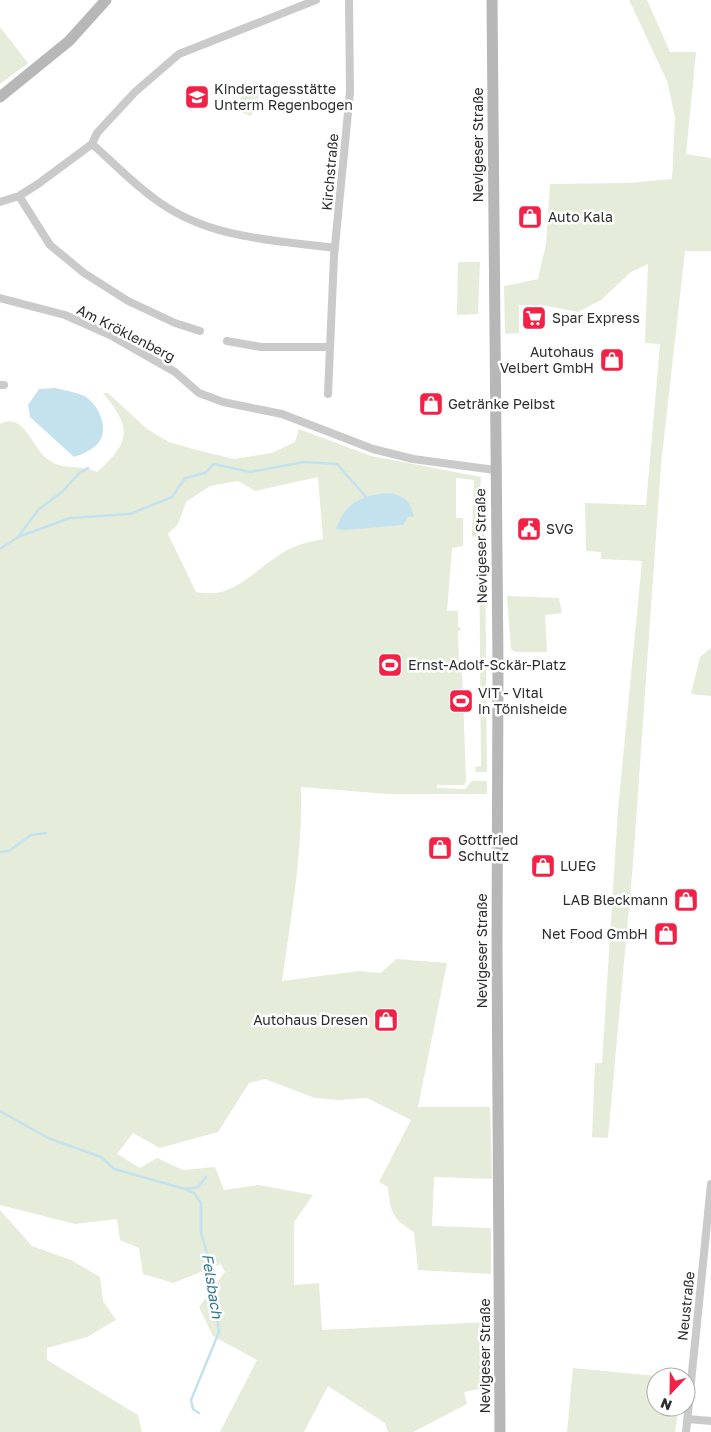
<svg xmlns="http://www.w3.org/2000/svg" width="711" height="1432" font-family="'Golos Text',sans-serif">
<style>
.green{fill:#e5ecd9;fill-rule:evenodd}
.water{fill:#c4e2ee}
.lines{fill:none;stroke-linecap:round;stroke-linejoin:round}
.stream{stroke:#c4e2ee;stroke-width:2.5}
.street{stroke:#cacaca;stroke-width:8}
.secondary{stroke:#b7b7b7;stroke-width:11}
.labels{text-anchor:middle;stroke-width:5;stroke-linejoin:round;paint-order:stroke}
.poi-label{font-size:14px;fill:#2d2d2d;stroke:#fff;text-anchor:start}
.street-label{font-size:14px;fill:#2d2d2d;stroke:#fff}
.water-label{font-size:15px;font-style:italic;fill:#357995;stroke:#fff}
</style>
<rect width="100%" height="100%" fill="#fff"/>
<!-- green -->
<path class="green" d="M 629,0 L 647,0 L 670,52 L 696,52 L 686,154 L 711,158 L 711,251 L 685,251 L 661,465 L 633,864 L 608,1138 L 592,1137 L 595,1063 L 602,1063 L 618,810 L 642,561 L 601,559 L 601,552 L 586,551 L 585,503 L 646,505 L 660,344 L 645,343 L 648,264 L 631,272 L 601,300 L 578,312 L 542,305 L 519,305 L 519,333 L 505,334 L 504,286 L 538,279 L 546,244 L 550,184 L 628,183 L 672,179 L 675,117 L 667,81 Z
M 0,27 L 28,63 L 0,84 Z
M 244,85 L 256,89 L 259,95 L 251,116 L 240,112 L 241,90 Z
M 458,262 L 480,262 L 478,314 L 457,315 Z
M 103,393 L 108,393 L 147,429 L 169,442 L 193,449 L 234,459 L 272,453 L 295,442 L 299,429 L 371,456 L 481,477 L 479,510 L 485,540 L 487,772 L 476,772 L 475,767 L 481,766 L 479,537 L 472,536 L 474,480 L 456,478 L 456,518 L 463,518 L 463,546 L 452,548 L 447,611 L 458,611 L 458,627 L 460,627 L 461,630 L 458,631 L 459,667 L 462,669 L 466,781 L 464,785 L 437,785 L 437,788 L 465,789 L 472,781 L 487,781 L 487,794 L 388,794 L 301,787 C 303,852 291,917 282,981 L 359,971 L 381,973 L 396,959 L 447,963 L 418,1107 L 490,1107 L 492,1179 L 434,1177 L 432,1226 L 491,1228 L 491,1274 L 418,1270 L 414,1232 C 392,1219 390,1211 388,1187 L 379,1182 L 411,1120 L 367,1098 L 339,1100 L 315,1098 L 265,1079 L 249,1083 L 218,1132 L 160,1148 L 133,1133 L 117,1154 L 140,1168 L 157,1158 L 183,1170 L 215,1167 L 224,1190 L 259,1185 L 313,1195 L 294,1222 L 294,1285 L 319,1283 L 322,1330 L 490,1322 L 482,1343 L 483,1388 L 464,1392 L 467,1404 L 413,1432 L 388,1432 L 385,1423 L 328,1386 L 304,1432 L 220,1432 L 257,1360 L 213,1336 L 199,1307 L 225,1272 L 221,1264 L 173,1283 L 143,1274 L 139,1248 L 120,1240 L 117,1219 L 75,1224 L 0,1205 L 0,424 C 22,412 32,444 43,455 C 62,474 76,462 97,472 C 130,443 133,428 103,393 ZM 318,477 L 323,539 C 314,541 303,543 294,547 C 258,562 239,601 196,592 L 168,534 L 178,524 L 186,502 L 210,486 L 238,481 L 255,491 Z
M 507,596 L 559,598 L 562,613 L 545,615 L 547,652 L 515,652 L 511,649 Z
M 711,648 L 711,696 L 691,694 L 700,657 Z
M 0,1210 L 32,1246 L 71,1260 L 100,1277 L 103,1301 L 116,1320 L 87,1337 L 47,1348 L 47,1360 L 138,1415 L 142,1432 L 0,1432 Z
M 573,1368 L 667,1377 L 656,1377 L 656,1407 L 679,1407 L 675,1432 L 567,1432 Z"/>
<!-- water -->
<path class="water" d="M 56,388 C 65,391 78,392 86,397 C 92,401 98,409 100,415 C 110,439 95,450 74,457 L 30,417 L 28,405 L 39,389 Z
M 391,493 C 406,497 411,502 414,517 L 408,517 L 403,525 L 345,530 L 336,529 C 344,502 365,494 391,493 Z"/>
<g class="lines">
<!-- stream -->
<path class="stream" d="M 18,537 L 70,518 L 130,514 L 172,497 L 185,478 L 205,473 L 214,464 L 250,472 L 304,462 L 337,464 L 366,497
M 0,549 L 18,537 L 39,509 L 62,492 L 78,474 L 88,468
M 0,852 L 9,851 L 31,835 L 46,833
M 0,1111 L 48,1138 L 101,1157 L 114,1169 L 185,1189 L 198,1187 L 206,1177
M 185,1189 L 194,1193 L 201,1203 L 201,1233 L 210,1263 L 219,1332 L 191,1400 L 193,1409 L 199,1413"/>
<!-- street -->
<path class="street" d="M 92,144 C 114,163 134,185 159,202 C 211,239 274,240 335,248
M 19,196 L 50,245 L 84,273 L 128,301 L 175,323 L 200,331
M 0,202 L 19,196 L 38,184 L 92,144 L 97,133 L 135,92 L 179,54 L 316,0
M 0,298 L 65,315 L 110,335 L 175,372 L 199,393 L 223,402 L 282,414 L 373,449 L 413,459 L 495,470
M 227,341 L 261,347 L 330,347
M 0,385 L 4,385
M 328,394 L 334,256 L 350,92 L 349,0
M 688,1419 L 711,1421
M 686,1432 L 711,1184"/>
<!-- secondary -->
<path class="secondary" d="M 492,0 L 498,665 L 497,950 L 500,1432
M 0,97 L 69,41 L 106,0"/>
</g>
<!-- icons -->
<defs>
<symbol id="school-square" viewBox="-11 -11 22 22"><rect x="-9" y="-9" width="18" height="18" rx="4" fill="#f22145" stroke="#fff"/><path d="M0-5L7-2L0 1L-7-2ZM-4 1L0 2.5L4 1V4Q0 6-4 4Z" fill="#fff"/></symbol>
<symbol id="shop-square" viewBox="-11 -11 22 22"><rect x="-9" y="-9" width="18" height="18" rx="4" fill="#f22145" stroke="#fff"/><path d="M-5-2.5h2.3a2.7 3.5 0 0 1 5.4 0H5L5.5 6h-11ZM-1.5-2.5h3a1.5 2.3 0 0 0-3 0Z" fill="#fff"/></symbol>
<symbol id="supermarket-square" viewBox="-11 -11 22 22"><rect x="-9" y="-9" width="18" height="18" rx="4" fill="#f22145" stroke="#fff"/><path d="M-6-5.5h2.5l.6 2H6L4.5 2H-2.5L-4.4-4H-6ZM-1.5 3.2a1.3 1.3 0 1 0 .1 0ZM3 3.2a1.3 1.3 0 1 0 .1 0Z" fill="#fff"/></symbol>
<symbol id="civic-square" viewBox="-11 -11 22 22"><rect x="-9" y="-9" width="18" height="18" rx="4" fill="#f22145" stroke="#fff"/><path d="M-.6-6.5H3V-4.5H.6V-3L4-1V1h2V6H-6V1h2V-1L-.6-3ZM-1.2 2.5V6h2.4V2.5Z" fill="#fff"/></symbol>
<symbol id="stadium-square" viewBox="-11 -11 22 22"><rect x="-9" y="-9" width="18" height="18" rx="4" fill="#f22145" stroke="#fff"/><path d="M0-5a6.5 5 0 1 0 0 10a6.5 5 0 1 0 0-10ZM-3.5-1.8h7v3.6h-7Z" fill="#fff"/></symbol>
</defs>
<g fill-rule="evenodd">
<use href="#school-square" x="183" y="83" width="28" height="28"/>
<use href="#shop-square" x="516" y="203" width="28" height="28"/>
<use href="#supermarket-square" x="520" y="304" width="28" height="28"/>
<use href="#shop-square" x="598" y="346" width="28" height="28"/>
<use href="#shop-square" x="417" y="390" width="28" height="28"/>
<use href="#civic-square" x="515" y="515" width="28" height="28"/>
<use href="#stadium-square" x="376" y="651" width="28" height="28"/>
<use href="#stadium-square" x="447" y="687" width="28" height="28"/>
<use href="#shop-square" x="426" y="834" width="28" height="28"/>
<use href="#shop-square" x="529" y="852" width="28" height="28"/>
<use href="#shop-square" x="672" y="886" width="28" height="28"/>
<use href="#shop-square" x="652" y="920" width="28" height="28"/>
<use href="#shop-square" x="372" y="1006" width="28" height="28"/>
</g>
<g class="labels">
<!-- poi labels -->
<g class="poi-label">
<text x="214" y="94">Kindertagesstätte<tspan x="214" dy="16">Unterm Regenbogen</tspan></text>
<text x="548" y="222">Auto Kala</text>
<text x="552" y="323">Spar Express</text>
<text x="594" y="357" text-anchor="end">Autohaus<tspan x="594" dy="16">Velbert GmbH</tspan></text>
<text x="448" y="409">Getränke Peibst</text>
<text x="546" y="534">SVG</text>
<text x="408" y="670">Ernst-Adolf-Sckär-Platz</text>
<text x="478" y="698">ViT - Vital<tspan x="478" dy="16">in Tönisheide</tspan></text>
<text x="458" y="845">Gottfried<tspan x="458" dy="16">Schultz</tspan></text>
<text x="560" y="871">LUEG</text>
<text x="668" y="905" text-anchor="end">LAB Bleckmann</text>
<text x="648" y="939" text-anchor="end">Net Food GmbH</text>
<text x="368" y="1025" text-anchor="end">Autohaus Dresen</text>
</g>
<!-- street labels -->
<g class="street-label">
<text transform="translate(478 145) rotate(-90)" y="5">Nevigeser Straße</text>
<text transform="translate(330 172) rotate(-85)" y="5">Kirchstraße</text>
<text transform="translate(126 333) rotate(27)" y="5">Am Kröklenberg</text>
<text transform="translate(481 546) rotate(-91)" y="5">Nevigeser Straße</text>
<text transform="translate(482 951) rotate(-90)" y="5">Nevigeser Straße</text>
<text transform="translate(686 1306) rotate(-84)" y="5">Neustraße</text>
<text transform="translate(485 1356) rotate(-90)" y="5">Nevigeser Straße</text>
</g>
<!-- water labels -->
<g class="water-label">
<text transform="translate(212 1286) rotate(81)" y="5">Felsbach</text>
</g>
</g>
<!-- north arrow -->
<g transform="translate(671 1392) rotate(202)"><circle r="24" fill="#ffffff" stroke="#ababab"/>
<path d="M0-4L9 19L0 12L-9 19Z" fill="#f22145"/>
<text y="-8" font-size="14" font-weight="bold" text-anchor="middle" fill="#2d2d2d">N</text>
</g>
</svg>
